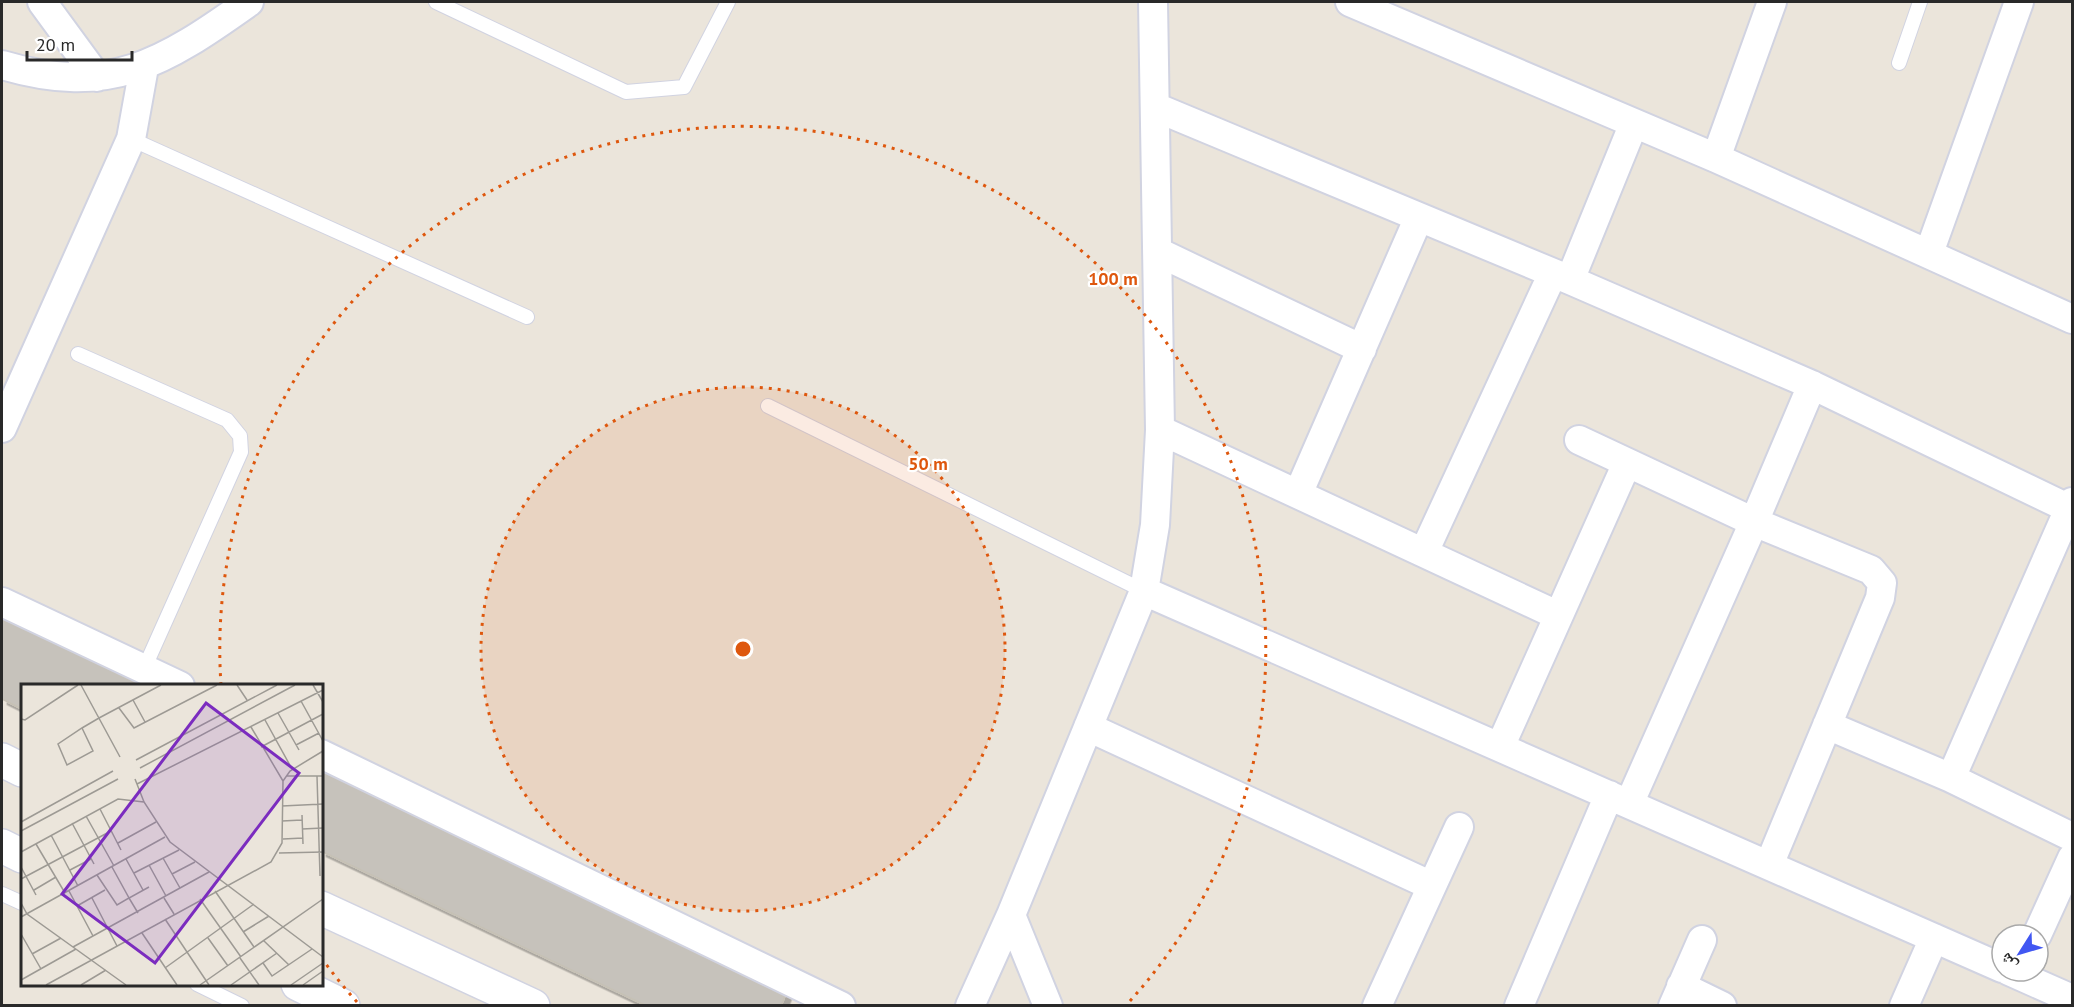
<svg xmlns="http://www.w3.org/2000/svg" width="2074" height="1007" font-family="'PT Sans','Noto Naskh Arabic',sans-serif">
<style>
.building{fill:#c6c2bb;stroke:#c6c1b5;stroke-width:1.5;filter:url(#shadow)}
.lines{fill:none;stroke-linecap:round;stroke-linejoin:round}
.service-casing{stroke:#d1d3e1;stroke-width:16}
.minor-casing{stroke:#d1d3e1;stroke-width:32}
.tertiary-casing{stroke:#d1d3e1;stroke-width:36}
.service{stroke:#fff;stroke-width:14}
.minor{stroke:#fff;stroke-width:28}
.tertiary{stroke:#fff;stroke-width:33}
.ring{fill:none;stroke:#de570d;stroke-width:3;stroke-dasharray:3 6}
.inset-road{fill:none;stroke:#9d9a94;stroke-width:1.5}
.view{fill:#7b2cbf;fill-opacity:0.15;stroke:#7b2cbf;stroke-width:3}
.inset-edge{fill:none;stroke:#292929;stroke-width:3}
.centre{fill:#de570d;stroke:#fff;stroke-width:3}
.ring-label{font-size:18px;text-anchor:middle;font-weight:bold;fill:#de570d;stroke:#fff;stroke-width:4.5;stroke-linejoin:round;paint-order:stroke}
</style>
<defs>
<filter id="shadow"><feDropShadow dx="5.5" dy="5.5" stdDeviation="0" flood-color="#0004"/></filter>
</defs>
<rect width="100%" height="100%" fill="#ebe5db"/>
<!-- building -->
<path class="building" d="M 2,619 L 146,686 L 22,686 L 22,709 L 2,699 Z
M 321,768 L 789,986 L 781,1006 L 647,1006 L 321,851 Z"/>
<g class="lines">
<defs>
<path id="service" d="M 436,2 L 626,92 L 684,87 L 728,2
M 1899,63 L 1920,2
M 131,139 L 527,317
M 78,354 L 227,420 L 240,436 L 241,452 L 144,669
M 768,406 L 1144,591
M 2,894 L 22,903
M 197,984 L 242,1006"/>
<path id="minor" d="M 42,2 L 97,77
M 1350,2 L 1716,158 L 2072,319
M 2,65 C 110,97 163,63 249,2
M 1155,107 L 1570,280 L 1812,385 L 2072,510
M 1716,158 L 1772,2
M 1158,252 L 1362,349
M 1929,253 L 2019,2
M 1570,280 L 1634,123
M 2,428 L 131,139 L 144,67
M 1160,430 L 1557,615
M 1579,440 L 1754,522 L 1812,385
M 1298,494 L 1419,217
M 1424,552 L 1553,273
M 1144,591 L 2002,968
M 2,602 L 180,686
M 1827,725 L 1951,778 L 2072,837
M 1088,727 L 1432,886
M 1500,747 L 1627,463
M 321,754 L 841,1006
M 1951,778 L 2072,502
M 1629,804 L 1754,522 L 1871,570 L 1882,583 L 1880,598 L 1769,865
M 1011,915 L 1048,1006
M 2037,935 L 2072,858
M 2009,971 L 2072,999
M 1681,986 L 1722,1006
M 970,1006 L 1011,915 L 1144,591 L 1155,525 L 1160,430 L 1153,2
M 1377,1006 L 1459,827
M 1519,1006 L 1609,795
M 1673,1006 L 1702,940
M 1904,1006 L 1934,938"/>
<path id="tertiary" d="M 2,760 L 22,770
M 2,846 L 22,856
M 321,908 L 533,1006
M 298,984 L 343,1006"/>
</defs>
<!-- service casing -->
<use href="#service" class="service-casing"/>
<!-- minor casing -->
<use href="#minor" class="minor-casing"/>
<!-- tertiary casing -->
<use href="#tertiary" class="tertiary-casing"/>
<!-- service -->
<use href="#service" class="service"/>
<!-- minor -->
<use href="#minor" class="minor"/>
<!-- tertiary -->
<use href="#tertiary" class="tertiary"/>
</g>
<!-- distance rings -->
<circle cx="743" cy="649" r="262" fill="#de570d" fill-opacity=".12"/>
<g class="ring">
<circle cx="743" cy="649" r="262"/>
<path d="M357 1002A523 523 0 0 1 323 960M221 685A523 523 0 1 1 1129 1002"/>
</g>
<!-- overview -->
<g transform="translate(21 684)">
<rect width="302" height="302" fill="#ebe5db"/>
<path class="inset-road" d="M 60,1 L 99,73M 216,1 L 226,16M 292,1 L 302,18M 112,16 L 124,38M 280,17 L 302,57M 98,24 L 113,44 L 196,1M 257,29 L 278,66M 0,35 L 4,36 L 57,1M 244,36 L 271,85M 230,43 L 262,97M 61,44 L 72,67 L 46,81 L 37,60 L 61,44 L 78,34 L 140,1M 275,61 L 298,49M 240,63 L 302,30M 115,76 L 256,1M 119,84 L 274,1M 265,92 L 302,92M 296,92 L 299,192M 114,95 L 123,118 L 149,158 L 302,273M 116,100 L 302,6M 261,122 L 302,120M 79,125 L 100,166M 281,131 L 282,160M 65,132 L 93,182M 261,137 L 281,136M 0,138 L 92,87M 51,139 L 73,180M 281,145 L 302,144M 0,147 L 97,95M 30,151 L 57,202M 262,155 L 282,154M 97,159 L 135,138M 15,160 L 44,209M 0,168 L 97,115 L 123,118M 258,169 L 302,168M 142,174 L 159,204M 105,175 L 122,206M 128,181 L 145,212M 0,183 L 15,211M 49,186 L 70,175M 113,189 L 158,166M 151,190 L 174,178M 76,191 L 96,221 L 108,214 L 91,183M 0,195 L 90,147M 13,206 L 35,193M 48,207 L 72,252M 194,207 L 233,263M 71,214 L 96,262M 143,214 L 153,230M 179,215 L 220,273M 0,219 L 6,230 L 105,301M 56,222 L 84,206M 117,229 L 108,214 L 128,203M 0,233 L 144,153M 144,235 L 188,301M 222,248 L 248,232M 121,249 L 156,301M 0,250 L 20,285M 187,254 L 207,282M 243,257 L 268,281M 52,263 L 188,188M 11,270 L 40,254M 219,274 L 238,301M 242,279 L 251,292 L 291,265M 144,284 L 233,220M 0,296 L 55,265M 25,301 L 250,178 L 261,159 L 262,97 L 269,87 L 302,67M 60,301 L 85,286M 179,301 L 302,215M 210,301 L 256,269M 270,301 L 302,279M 282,301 L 302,287"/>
<path class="view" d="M 185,19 L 278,89 L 134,279 L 41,210 Z"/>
<rect width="302" height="302" class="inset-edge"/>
</g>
<circle cx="743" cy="649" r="9" class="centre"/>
<g class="ring-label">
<text x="1113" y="285">100 m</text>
<text x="928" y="470">50 m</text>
</g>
<!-- border -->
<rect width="2074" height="1007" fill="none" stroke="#292929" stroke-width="6"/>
<!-- north arrow -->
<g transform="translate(2020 953) rotate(233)"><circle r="28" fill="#ffffff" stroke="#a9a9a9" stroke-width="1.5"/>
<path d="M0-4.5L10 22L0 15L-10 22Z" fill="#4157f2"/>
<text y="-9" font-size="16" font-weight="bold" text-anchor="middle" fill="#292929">ش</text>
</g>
<!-- scale -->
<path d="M27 51v9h105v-9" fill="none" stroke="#292929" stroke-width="3"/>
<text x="36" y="51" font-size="18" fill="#292929" stroke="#ffffff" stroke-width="4.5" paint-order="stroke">20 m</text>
</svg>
